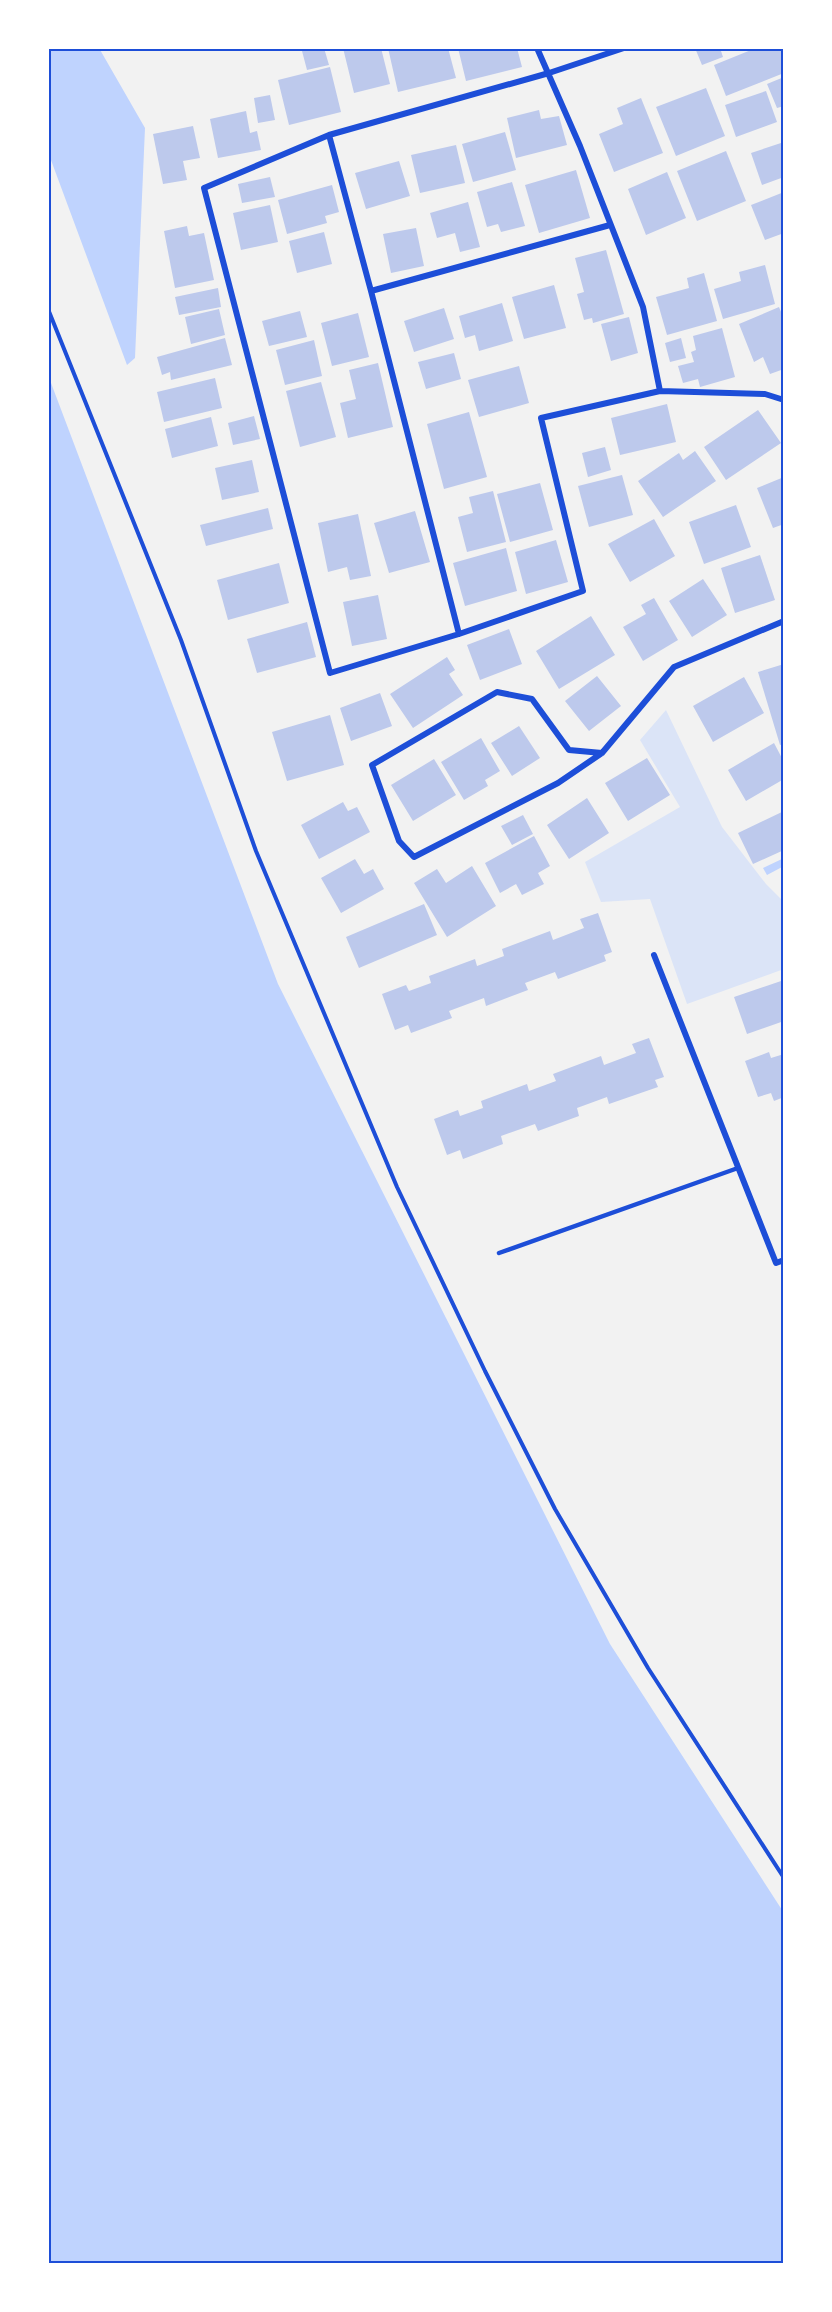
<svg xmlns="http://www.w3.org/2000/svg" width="832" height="2312" font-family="'IBM Plex Sans',sans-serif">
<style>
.green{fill:#dbe4f7}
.water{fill:#bfd3fe}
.building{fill:#bdc9ec}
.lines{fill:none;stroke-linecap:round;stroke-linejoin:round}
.path{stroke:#1d4ed8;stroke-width:4}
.service{stroke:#1d4ed8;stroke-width:4.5}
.minor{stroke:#1d4ed8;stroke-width:6}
.neatline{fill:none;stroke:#1d4ed8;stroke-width:2}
</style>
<rect width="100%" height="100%" fill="#f2f2f2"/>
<!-- green -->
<path class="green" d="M 666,710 L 722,827 L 766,884 L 784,902 L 784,969 L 687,1004 L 650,899 L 601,902 L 585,862 L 680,807 L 640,740 Z"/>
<!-- water -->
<path class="water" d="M 48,48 L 99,48 L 145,128 L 135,358 L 127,365 L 48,152 Z
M 48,375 L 278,984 L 610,1644 L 784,1913 L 784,2264 L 48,2264 Z
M 784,858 L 784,866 L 767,875 L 763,868 Z"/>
<!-- building -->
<path class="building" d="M 314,48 L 324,48 L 329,65 L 307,70 L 302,51 Z
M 343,48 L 381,48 L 390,84 L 354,93 Z
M 388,48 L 448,48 L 456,78 L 398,92 Z
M 458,48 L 517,48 L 522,67 L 466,81 Z
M 695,48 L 720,48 L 723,57 L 702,65 Z
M 756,48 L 784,48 L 784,73 L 726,96 L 714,65 Z
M 330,67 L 341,112 L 289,125 L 278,80 Z
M 784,77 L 784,106 L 777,108 L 767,84 Z
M 706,88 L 725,136 L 676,156 L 656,107 Z
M 766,91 L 777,122 L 736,137 L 725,105 Z
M 270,95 L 275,120 L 258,123 L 254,98 Z
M 641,98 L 663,153 L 614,172 L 599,134 L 623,124 L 617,108 Z
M 539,110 L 541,119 L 559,116 L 567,145 L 516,158 L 507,118 Z
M 246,111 L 250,133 L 257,131 L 261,150 L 218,158 L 210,119 Z
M 193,126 L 200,158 L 183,161 L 187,180 L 163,184 L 153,134 Z
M 505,132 L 516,170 L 473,182 L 462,144 Z
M 784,142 L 784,177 L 762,185 L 751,153 Z
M 456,145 L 465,183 L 420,193 L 411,155 Z
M 726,151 L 746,201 L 697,221 L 677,171 Z
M 399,161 L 410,196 L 366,209 L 355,173 Z
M 576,170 L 590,218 L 539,233 L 525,185 Z
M 667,172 L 686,218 L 646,235 L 628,189 Z
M 270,177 L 275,197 L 242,203 L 238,184 Z
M 512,182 L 525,226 L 501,232 L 498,224 L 487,227 L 477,192 Z
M 332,185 L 339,212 L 325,216 L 327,223 L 287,234 L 278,200 Z
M 784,192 L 784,233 L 765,240 L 751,205 Z
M 468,202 L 480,247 L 460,252 L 455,233 L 437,238 L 430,213 Z
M 270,205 L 278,242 L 241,250 L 233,213 Z
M 187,226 L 189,236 L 204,233 L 214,280 L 175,288 L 164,231 Z
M 416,228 L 424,266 L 391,273 L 383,234 Z
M 324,232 L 332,264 L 297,273 L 289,241 Z
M 606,250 L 624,314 L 593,323 L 592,318 L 584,320 L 577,294 L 584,292 L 575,258 Z
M 765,265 L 775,304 L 723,319 L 714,289 L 741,281 L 739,272 Z
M 704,273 L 717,321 L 667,335 L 656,297 L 689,288 L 687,278 Z
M 554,285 L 566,328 L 524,339 L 512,297 Z
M 218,288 L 221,307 L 179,315 L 175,297 Z
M 502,303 L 513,341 L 479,351 L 475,335 L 465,338 L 459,316 Z
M 779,307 L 784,319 L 784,369 L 770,374 L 763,357 L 754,362 L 739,324 Z
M 444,308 L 454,339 L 414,352 L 404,321 Z
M 219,309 L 225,335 L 191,344 L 185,317 Z
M 300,311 L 307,337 L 269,346 L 262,321 Z
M 358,313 L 369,357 L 332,366 L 321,323 Z
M 629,317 L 638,353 L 611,361 L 601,324 Z
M 722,328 L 735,377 L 700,387 L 698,379 L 683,383 L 678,366 L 694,362 L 691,352 L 696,350 L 693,336 Z
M 225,338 L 232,365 L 171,380 L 170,372 L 162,375 L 157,357 Z
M 681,338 L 686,358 L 670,362 L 665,343 Z
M 314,340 L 322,376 L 285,385 L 276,350 Z
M 454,353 L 461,379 L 426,389 L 418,362 Z
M 378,363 L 393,427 L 348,438 L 340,403 L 356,399 L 349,370 Z
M 519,366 L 529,403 L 479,417 L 468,380 Z
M 215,378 L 222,408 L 164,422 L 157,392 Z
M 321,382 L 336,437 L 300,447 L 286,391 Z
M 667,404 L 676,442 L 620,455 L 611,418 Z
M 758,410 L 781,443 L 726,480 L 704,447 Z
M 469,412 L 487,477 L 444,489 L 427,424 Z
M 254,416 L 260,439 L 233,445 L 228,423 Z
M 211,417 L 218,446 L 172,458 L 165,429 Z
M 605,447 L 611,470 L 588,477 L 582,453 Z
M 695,451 L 716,481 L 663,517 L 638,481 L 679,453 L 683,460 Z
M 252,460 L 259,492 L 222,500 L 215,468 Z
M 622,475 L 633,515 L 589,527 L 578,486 Z
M 784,477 L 784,524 L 773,528 L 757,488 Z
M 540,483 L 553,530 L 510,542 L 497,494 Z
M 493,491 L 506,542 L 467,552 L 458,517 L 473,513 L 469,497 Z
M 736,505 L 751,547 L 704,564 L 689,522 Z
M 268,508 L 273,529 L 206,546 L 200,525 Z
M 415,511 L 430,562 L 389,573 L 374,523 Z
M 358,514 L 371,576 L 350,580 L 347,567 L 328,572 L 318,523 Z
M 654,519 L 675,556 L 630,582 L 608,544 Z
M 556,540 L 568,582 L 526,594 L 515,552 Z
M 506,548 L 517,591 L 465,606 L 453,563 Z
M 760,555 L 775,600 L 735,613 L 721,568 Z
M 279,563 L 289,603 L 228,620 L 217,580 Z
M 703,579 L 727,615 L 692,637 L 669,601 Z
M 378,595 L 387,639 L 352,646 L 343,602 Z
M 654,598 L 678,640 L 643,661 L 623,627 L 646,614 L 641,605 Z
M 591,616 L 615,655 L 559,689 L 536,651 Z
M 307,622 L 316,657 L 257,673 L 247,639 Z
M 509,629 L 522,664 L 480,680 L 467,645 Z
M 447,657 L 455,670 L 449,674 L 463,695 L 413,728 L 390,694 Z
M 784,664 L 784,744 L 780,745 L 758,672 Z
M 597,676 L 621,706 L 589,731 L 565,701 Z
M 744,677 L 764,713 L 713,742 L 693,706 Z
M 380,693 L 392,726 L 351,741 L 340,708 Z
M 330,715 L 344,765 L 287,781 L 272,732 Z
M 519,726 L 540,758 L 512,776 L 491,743 Z
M 481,738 L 500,771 L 485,780 L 488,786 L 464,800 L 441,762 Z
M 774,743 L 784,762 L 784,779 L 746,801 L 728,770 Z
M 647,758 L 670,795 L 628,821 L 605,783 Z
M 434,759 L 456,795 L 413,821 L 391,785 Z
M 587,798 L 609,833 L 569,859 L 547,825 Z
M 343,802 L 348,811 L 357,807 L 370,832 L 319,859 L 301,825 Z
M 784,811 L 784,850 L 753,864 L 738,833 Z
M 523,815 L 533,834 L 512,845 L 501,826 Z
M 534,836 L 550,866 L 538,873 L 544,884 L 522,895 L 516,884 L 500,893 L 485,863 Z
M 355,859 L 364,874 L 373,869 L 384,889 L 341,913 L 321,878 Z
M 472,866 L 496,906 L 447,937 L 414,883 L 437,869 L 446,883 Z
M 424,904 L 437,935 L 359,968 L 346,937 Z
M 598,913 L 612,952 L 604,955 L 606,961 L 558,979 L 555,972 L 525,983 L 528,990 L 486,1006 L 484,998 L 449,1011 L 452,1018 L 411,1033 L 408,1025 L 395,1030 L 382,994 L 406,985 L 409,991 L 431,983 L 429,976 L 475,959 L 477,966 L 504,956 L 502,949 L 550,931 L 553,940 L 584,928 L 580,919 Z
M 784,980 L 784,1021 L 747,1034 L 734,997 Z
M 649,1038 L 664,1077 L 655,1080 L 658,1087 L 609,1104 L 607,1097 L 577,1108 L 579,1116 L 538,1131 L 535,1124 L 501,1136 L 503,1144 L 463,1159 L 460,1150 L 447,1155 L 434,1119 L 458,1110 L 460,1116 L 483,1108 L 481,1101 L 527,1084 L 529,1091 L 556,1081 L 553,1074 L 601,1056 L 604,1065 L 636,1053 L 632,1044 Z
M 769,1052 L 771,1058 L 784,1054 L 784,1097 L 774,1101 L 771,1093 L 758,1097 L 745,1061 Z"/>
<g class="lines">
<!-- path -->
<path class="path" d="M 48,309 L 181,640 L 256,851 L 397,1187 L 485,1371 L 555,1509 L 648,1668 L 784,1878"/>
<!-- service -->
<path class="service" d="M 499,1253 L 738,1168"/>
<!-- minor -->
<path class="minor" d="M 537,48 L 580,146 L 643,307 L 660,391
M 624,48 L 549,73 L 329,135 L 204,188 L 330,673 L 459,634 L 583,591 L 541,418 L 660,391 L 765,394 L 784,400
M 329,135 L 371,291 L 459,634
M 371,291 L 610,225
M 602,753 L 569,750 L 532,699 L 497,692 L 372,765 L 399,841 L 414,857 L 558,783 L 602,753 L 674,667 L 784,621
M 654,955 L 776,1263 L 784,1260"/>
</g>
<!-- border -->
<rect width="832" height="2312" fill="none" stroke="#ffffff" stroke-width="99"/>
<rect x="50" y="50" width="732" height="2212" class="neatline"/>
</svg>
